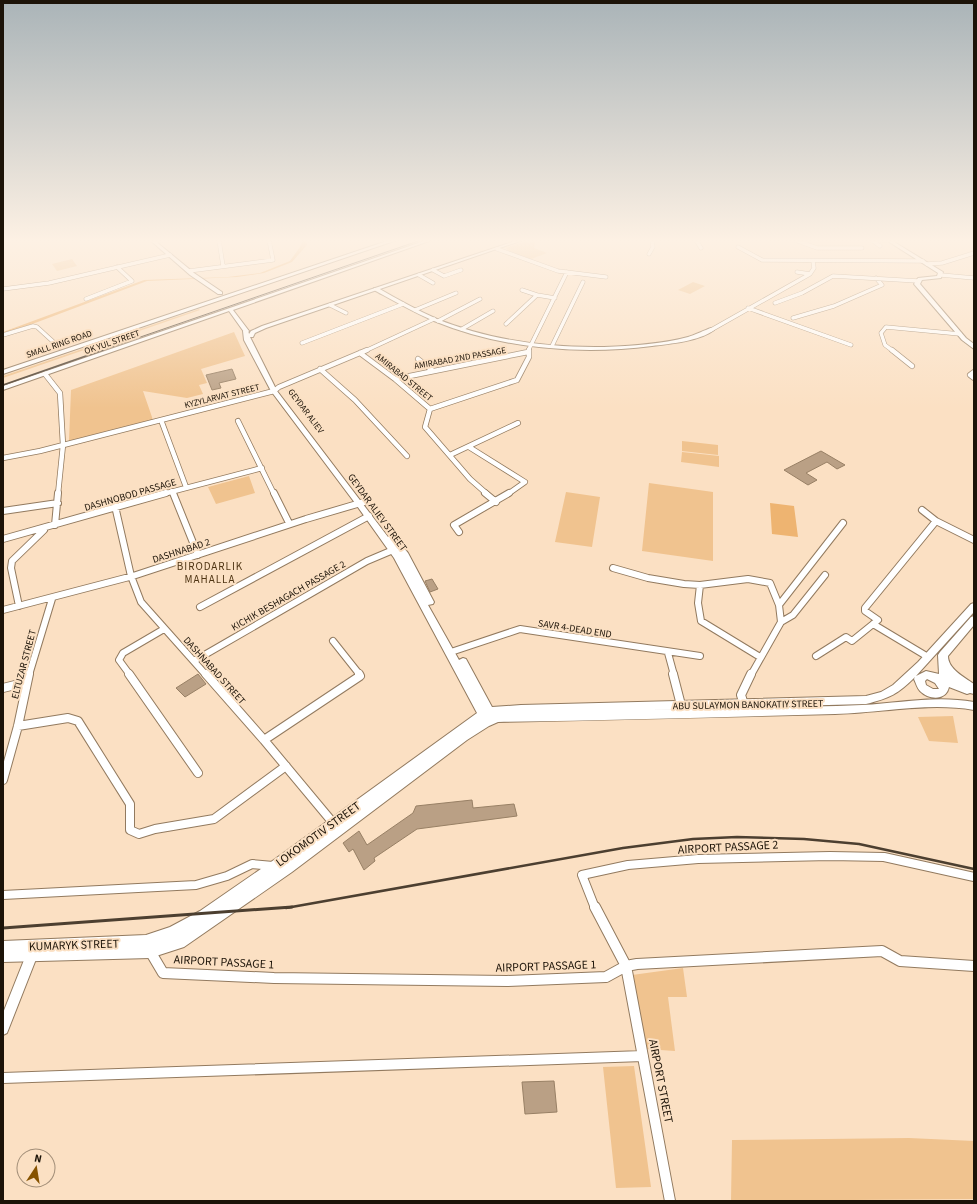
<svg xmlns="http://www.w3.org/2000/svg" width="977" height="1204" font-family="'Source Sans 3',sans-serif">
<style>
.green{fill:#f0c38f}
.water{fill:#eeb471}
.building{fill:#baa085;stroke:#988065}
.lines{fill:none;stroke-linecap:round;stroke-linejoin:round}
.minor-far4-casing{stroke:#927a5f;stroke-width:4.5}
.minor-far3-casing{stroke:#927a5f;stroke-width:6}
.minor-far2-casing{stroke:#927a5f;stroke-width:8}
.minor-far1-casing{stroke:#927a5f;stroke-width:10}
.minor-casing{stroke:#927a5f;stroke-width:12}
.tertiary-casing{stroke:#927a5f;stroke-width:2}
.secondary-casing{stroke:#927a5f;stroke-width:2}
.trunk-casing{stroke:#927a5f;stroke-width:2}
.minor-far4{stroke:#fff;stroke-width:3.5}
.minor-far3{stroke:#fff;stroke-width:4.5}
.minor-far2{stroke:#fff;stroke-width:6}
.minor-far1{stroke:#fff;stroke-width:8}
.minor{stroke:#fff;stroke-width:10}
.tertiary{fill:#fff;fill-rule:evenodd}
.secondary{fill:#fff;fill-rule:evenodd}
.trunk{fill:#fff;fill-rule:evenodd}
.rail-far3{stroke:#4c3f30;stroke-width:1}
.rail-far2{stroke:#4c3f30;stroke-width:1.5}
.rail-far1{stroke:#4c3f30;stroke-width:2.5}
.rail{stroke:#4c3f30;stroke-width:3}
.labels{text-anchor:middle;stroke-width:4;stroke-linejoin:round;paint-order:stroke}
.far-street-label{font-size:9px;fill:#1c1308;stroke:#fbe0c3}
.street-label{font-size:10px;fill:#1c1308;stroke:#fbe0c3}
.neighbourhood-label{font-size:11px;letter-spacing:1px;fill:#4f3514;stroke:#fbe0c3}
.near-street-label{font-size:12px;fill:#1c1308;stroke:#fbe0c3}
</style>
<rect width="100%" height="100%" fill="#fbe0c3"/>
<!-- green -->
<path class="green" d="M 529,240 L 541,240 L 535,242 L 534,248 L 547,253 L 531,259 L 509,251 L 506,248 Z
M 72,259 L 77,266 L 57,271 L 52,264 Z
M 693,282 L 705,286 L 690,294 L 678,290 Z
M 199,309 L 200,310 L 3,378 L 3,376 Z
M 234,332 L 245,356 L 201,369 L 207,383 L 199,385 L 203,394 L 187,398 L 143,391 L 153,420 L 69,441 L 71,390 Z
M 682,441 L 718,445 L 718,455 L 682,451 Z
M 682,452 L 719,456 L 719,467 L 681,462 Z
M 249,476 L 255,493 L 216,504 L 208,487 Z
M 649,483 L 713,492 L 713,561 L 642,551 Z
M 566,492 L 600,497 L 592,547 L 555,542 Z
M 953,716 L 958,743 L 929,741 L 918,717 Z
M 683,968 L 687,997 L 668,997 L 675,1051 L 646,1049 L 632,975 Z
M 634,1066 L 651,1187 L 616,1188 L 603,1067 Z
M 909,1138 L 974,1141 L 974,1199 L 731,1201 L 732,1140 Z"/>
<!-- water -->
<path class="water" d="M 303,240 L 306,240 L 307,245 L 292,262 L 264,273 L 237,277 L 147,281 L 3,335 L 3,332 L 144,280 L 228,277 L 260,273 L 290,261 L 300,247 Z
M 770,503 L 794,506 L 798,537 L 772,534 Z"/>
<!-- building -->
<path class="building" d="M 232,369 L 236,379 L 219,383 L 221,388 L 212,390 L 206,375 Z
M 821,451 L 845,465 L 837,469 L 827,462 L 806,473 L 817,480 L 808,485 L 784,470 Z
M 432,579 L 438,589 L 430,592 L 425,581 Z
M 198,674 L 206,684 L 185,697 L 176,688 Z
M 472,800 L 473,808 L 514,804 L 517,816 L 417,829 L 374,858 L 375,861 L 364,870 L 353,849 L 349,852 L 343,843 L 359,831 L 367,845 L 413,813 L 416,806 Z
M 554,1081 L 557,1112 L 525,1114 L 522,1082 Z"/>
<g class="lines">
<defs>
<path id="minor-far4" d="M 219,240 L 223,266
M 696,240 L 701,248
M 795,240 L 817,248 L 862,248
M 153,241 L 163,240
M 880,246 L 873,241 L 889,240
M 738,247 L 762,260 L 923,261
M 497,249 L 558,271 L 606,277
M 649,254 L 653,247 L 652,240
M 927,264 L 942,263 L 974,253
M 433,270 L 444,276 L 461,270
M 189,271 L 273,260 L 269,240
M 797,272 L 810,274
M 419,275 L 433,283
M 941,275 L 974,278
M 3,289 L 49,283 L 170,255
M 522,290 L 537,295
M 86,299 L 132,281 L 117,267
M 775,303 L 802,293 L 833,276 L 918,281
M 330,305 L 346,313
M 748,308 L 851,345
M 415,310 L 456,293
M 793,318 L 834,306 L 882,285 L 876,278
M 438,321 L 480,299
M 506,324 L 537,295 L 555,298
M 462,329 L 493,311
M 711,330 L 810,274 L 814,268 L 813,261
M 3,335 L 33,326 L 37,327 L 59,347
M 302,343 L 403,304
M 552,346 L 583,282
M 365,351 L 434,319
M 528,351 L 567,272
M 893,351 L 885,345 L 881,333 L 886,327 L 960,334"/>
<path id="minor-far3" d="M 892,350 L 912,366
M 360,353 L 395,379 L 430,409 L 425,427 L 470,479 L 487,494
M 418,359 L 433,371
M 320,369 L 355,400 L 407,456
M 974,372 L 970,375 L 974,378
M 45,374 L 60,393 L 63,445 L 58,494
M 395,379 L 528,352
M 430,409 L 517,380 L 529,357 L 529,350
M 161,420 L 186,487
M 238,421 L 274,494
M 469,447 L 525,482 L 508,494
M 450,455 L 518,423
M 3,458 L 40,451 L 274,391 L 279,387 L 367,350
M 172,491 L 173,494
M 163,494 L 262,468"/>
<path id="minor-far2" d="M 173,493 L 198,555
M 274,493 L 289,523
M 485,493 L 496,502
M 115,506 L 131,576 L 141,602 L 206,675
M 3,511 L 58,503
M 936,521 L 974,540
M 55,525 L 58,493
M 459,532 L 454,525 L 509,493
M 3,539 L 166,493
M 613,568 L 648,578 L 684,584 L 700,585 L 748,579 L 770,583 L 779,605
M 700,585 L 698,603 L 701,621 L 760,657
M 19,606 L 11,568 L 12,561 L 44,530
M 200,607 L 369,516
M 3,610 L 133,576 L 306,519 L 364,502
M 781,622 L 793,615 L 825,575
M 873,624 L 928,657
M 333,641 L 360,675
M 451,652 L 520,629 L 700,656
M 668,653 L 674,675
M 816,656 L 846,637 L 852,641 L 878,620 L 865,611 L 865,608 L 936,521 L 922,510
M 194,661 L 367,561 L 393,550
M 29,675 L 52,599
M 130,675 L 119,660 L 123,653 L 164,629
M 751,675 L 781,622 L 779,605 L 843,523"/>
<path id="minor-far1" d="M 129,674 L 198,773
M 206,674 L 264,740 L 334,824
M 673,674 L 681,705
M 3,688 L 27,682
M 746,711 L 741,695 L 751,674
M 18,726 L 68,718 L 78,721 L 130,804 L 130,830 L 139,834 L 155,829 L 214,819 L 286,766
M 264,740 L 360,676 L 359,674
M 3,780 L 18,726 L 29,674
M 3,895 L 196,885 L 227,876 L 252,864 L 273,866
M 595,908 L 582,875 L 628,865 L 698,859 L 830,856 L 884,857 L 974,877"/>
<path id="minor" d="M 595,907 L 626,966 L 670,1201
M 150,951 L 163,973 L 274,978 L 507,981 L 606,977 L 626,966 L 637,964 L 882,951 L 900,961 L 974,966
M 3,1078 L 643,1056"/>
<path id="tertiary" d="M 150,240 L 154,240 L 194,273 L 222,292 L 222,294 L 218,294 L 190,275 Z
M 427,240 L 432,240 L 233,310 L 249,331 L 248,332 L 244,332 L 229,311 L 3,390 L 3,386 Z
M 374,288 L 378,288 C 397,299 417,310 437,319 C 489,340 548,348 604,347 C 632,346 661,344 688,337 C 692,336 710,328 711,328 C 712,329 713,329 714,330 C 700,341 670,344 652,346 C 580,355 502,349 434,321 C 413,312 394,301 374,290 Z
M 32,948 L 36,950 L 38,954 L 7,1033 L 3,1035 L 3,1013 L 28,950 Z"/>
<path id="secondary" d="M 518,240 L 523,240 L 266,328 L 255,333 L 253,337 L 250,337 L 277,391 L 388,537 L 394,536 L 408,553 L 434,602 L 433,604 L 428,605 L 459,660 L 463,658 L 466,659 L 492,707 L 521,705 L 866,696 L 881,692 L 893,685 L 918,662 L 971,604 L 974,603 L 974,612 L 916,676 L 926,671 L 939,674 L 938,655 L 940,652 L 971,617 L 974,616 L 974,625 L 948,656 C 948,669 964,677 974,684 L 974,694 L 970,693 L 967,694 L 949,687 C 946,701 929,700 920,691 C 917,688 916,683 914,679 L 915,677 C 898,694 890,698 866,704 L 636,710 C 711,708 787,708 862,705 C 900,703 936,695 974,702 L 974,710 C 928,702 881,713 835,714 C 722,717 610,720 498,722 L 489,726 L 467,740 L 292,872 L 184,947 L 150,958 L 3,962 L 3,941 L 146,935 L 170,927 L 200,911 L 271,862 L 477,713 L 394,558 L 355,503 L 271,391 L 244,340 L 243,331 L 248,330 L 249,334 L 251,331 L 262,326 ZM 927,679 L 935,683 L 939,689 L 933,689 L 926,685 L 925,681 Z
M 886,240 L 891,240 L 943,272 L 941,278 L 922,280 L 920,284 L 966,338 L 974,344 L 974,349 L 962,340 L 914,284 L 918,278 L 937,276 L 938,273 Z"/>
<path id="trunk" d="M 390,240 L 397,240 L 3,374 L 3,370 Z"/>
</defs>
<!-- minor-far4 casing -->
<use href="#minor-far4" class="minor-far4-casing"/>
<!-- minor-far3 casing -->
<use href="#minor-far3" class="minor-far3-casing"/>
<!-- minor-far2 casing -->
<use href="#minor-far2" class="minor-far2-casing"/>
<!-- minor-far1 casing -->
<use href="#minor-far1" class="minor-far1-casing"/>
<!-- minor casing -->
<use href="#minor" class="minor-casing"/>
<!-- tertiary casing -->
<use href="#tertiary" class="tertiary-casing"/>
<!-- secondary casing -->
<use href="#secondary" class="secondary-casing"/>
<!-- trunk casing -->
<use href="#trunk" class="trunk-casing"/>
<!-- minor-far4 -->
<use href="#minor-far4" class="minor-far4"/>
<!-- minor-far3 -->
<use href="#minor-far3" class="minor-far3"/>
<!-- minor-far2 -->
<use href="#minor-far2" class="minor-far2"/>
<!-- minor-far1 -->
<use href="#minor-far1" class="minor-far1"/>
<!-- minor -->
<use href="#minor" class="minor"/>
<!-- tertiary -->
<use href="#tertiary" class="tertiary"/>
<!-- secondary -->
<use href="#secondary" class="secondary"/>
<!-- trunk -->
<use href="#trunk" class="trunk"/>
<!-- rail-far3 -->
<path class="rail-far3" d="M 100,351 L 421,240"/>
<!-- rail-far2 -->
<path class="rail-far2" d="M 3,385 L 103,350"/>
<!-- rail-far1 -->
<path class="rail-far1" d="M 286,908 L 623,848 L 693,839 L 737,837 L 804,839 L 859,844 L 974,869"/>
<!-- rail -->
<path class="rail" d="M 3,928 L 292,907"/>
</g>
<!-- sky -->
<linearGradient id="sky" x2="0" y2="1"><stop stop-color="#aab4b8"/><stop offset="0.59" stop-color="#fdf1e4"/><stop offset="1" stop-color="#fdf1e4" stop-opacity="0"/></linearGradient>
<rect width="977" height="408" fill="url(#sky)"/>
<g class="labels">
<!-- far-street labels -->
<g class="far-street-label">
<text transform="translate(112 342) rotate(-19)" y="3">OK YUL STREET</text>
<text transform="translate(59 344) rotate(-19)" y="3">SMALL RING ROAD</text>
<text transform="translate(460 358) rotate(-10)" y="3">AMIRABAD 2ND PASSAGE</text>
<text transform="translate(404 377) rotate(39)" y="3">AMIRABAD STREET</text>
<text transform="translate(222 396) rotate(-14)" y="3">KYZYLARVAT STREET</text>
<text transform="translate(306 411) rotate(53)" y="3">GEYDAR ALIEV</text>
</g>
<!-- street labels -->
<g class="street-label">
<text transform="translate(130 494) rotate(-16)" y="4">DASHNOBOD PASSAGE</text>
<text transform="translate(378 512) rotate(54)" y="4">GEYDAR ALIEV STREET</text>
<text transform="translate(181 550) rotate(-18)" y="4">DASHNABAD 2</text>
<text transform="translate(288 595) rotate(-30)" y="4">KICHIK BESHAGACH PASSAGE 2</text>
<text transform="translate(575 628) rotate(9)" y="4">SAVR 4-DEAD END</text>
<text transform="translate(23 664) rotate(-75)" y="4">ELTUZAR STREET</text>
<text transform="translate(215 670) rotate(48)" y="4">DASHNABAD STREET</text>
<text transform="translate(748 704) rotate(-1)" y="4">ABU SULAYMON BANOKATIY STREET</text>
</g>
<!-- neighbourhood labels -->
<g class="neighbourhood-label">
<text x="210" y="570">BIRODARLIK<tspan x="210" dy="13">MAHALLA</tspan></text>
</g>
<!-- near-street labels -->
<g class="near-street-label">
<text transform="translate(318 834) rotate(-36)" y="4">LOKOMOTIV STREET</text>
<text transform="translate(728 847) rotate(-3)" y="4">АIRPORT PASSAGE 2</text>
<text transform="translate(74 945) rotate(-2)" y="4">KUMARYK STREET</text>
<text transform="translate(224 962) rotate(3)" y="4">АIRPORT PASSAGE 1</text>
<text transform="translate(546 966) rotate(-2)" y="4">АIRPORT PASSAGE 1</text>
<text transform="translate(661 1081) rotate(79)" y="4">АIRPORT STREET</text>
</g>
</g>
<!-- border -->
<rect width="977" height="1204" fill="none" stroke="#1c1308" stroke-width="8"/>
<!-- north arrow -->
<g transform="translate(36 1168) rotate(12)"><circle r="19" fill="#fbe0c3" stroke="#a28e78"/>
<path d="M0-3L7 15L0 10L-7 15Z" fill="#875300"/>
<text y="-6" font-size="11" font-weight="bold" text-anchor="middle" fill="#1c1308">N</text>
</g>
</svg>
